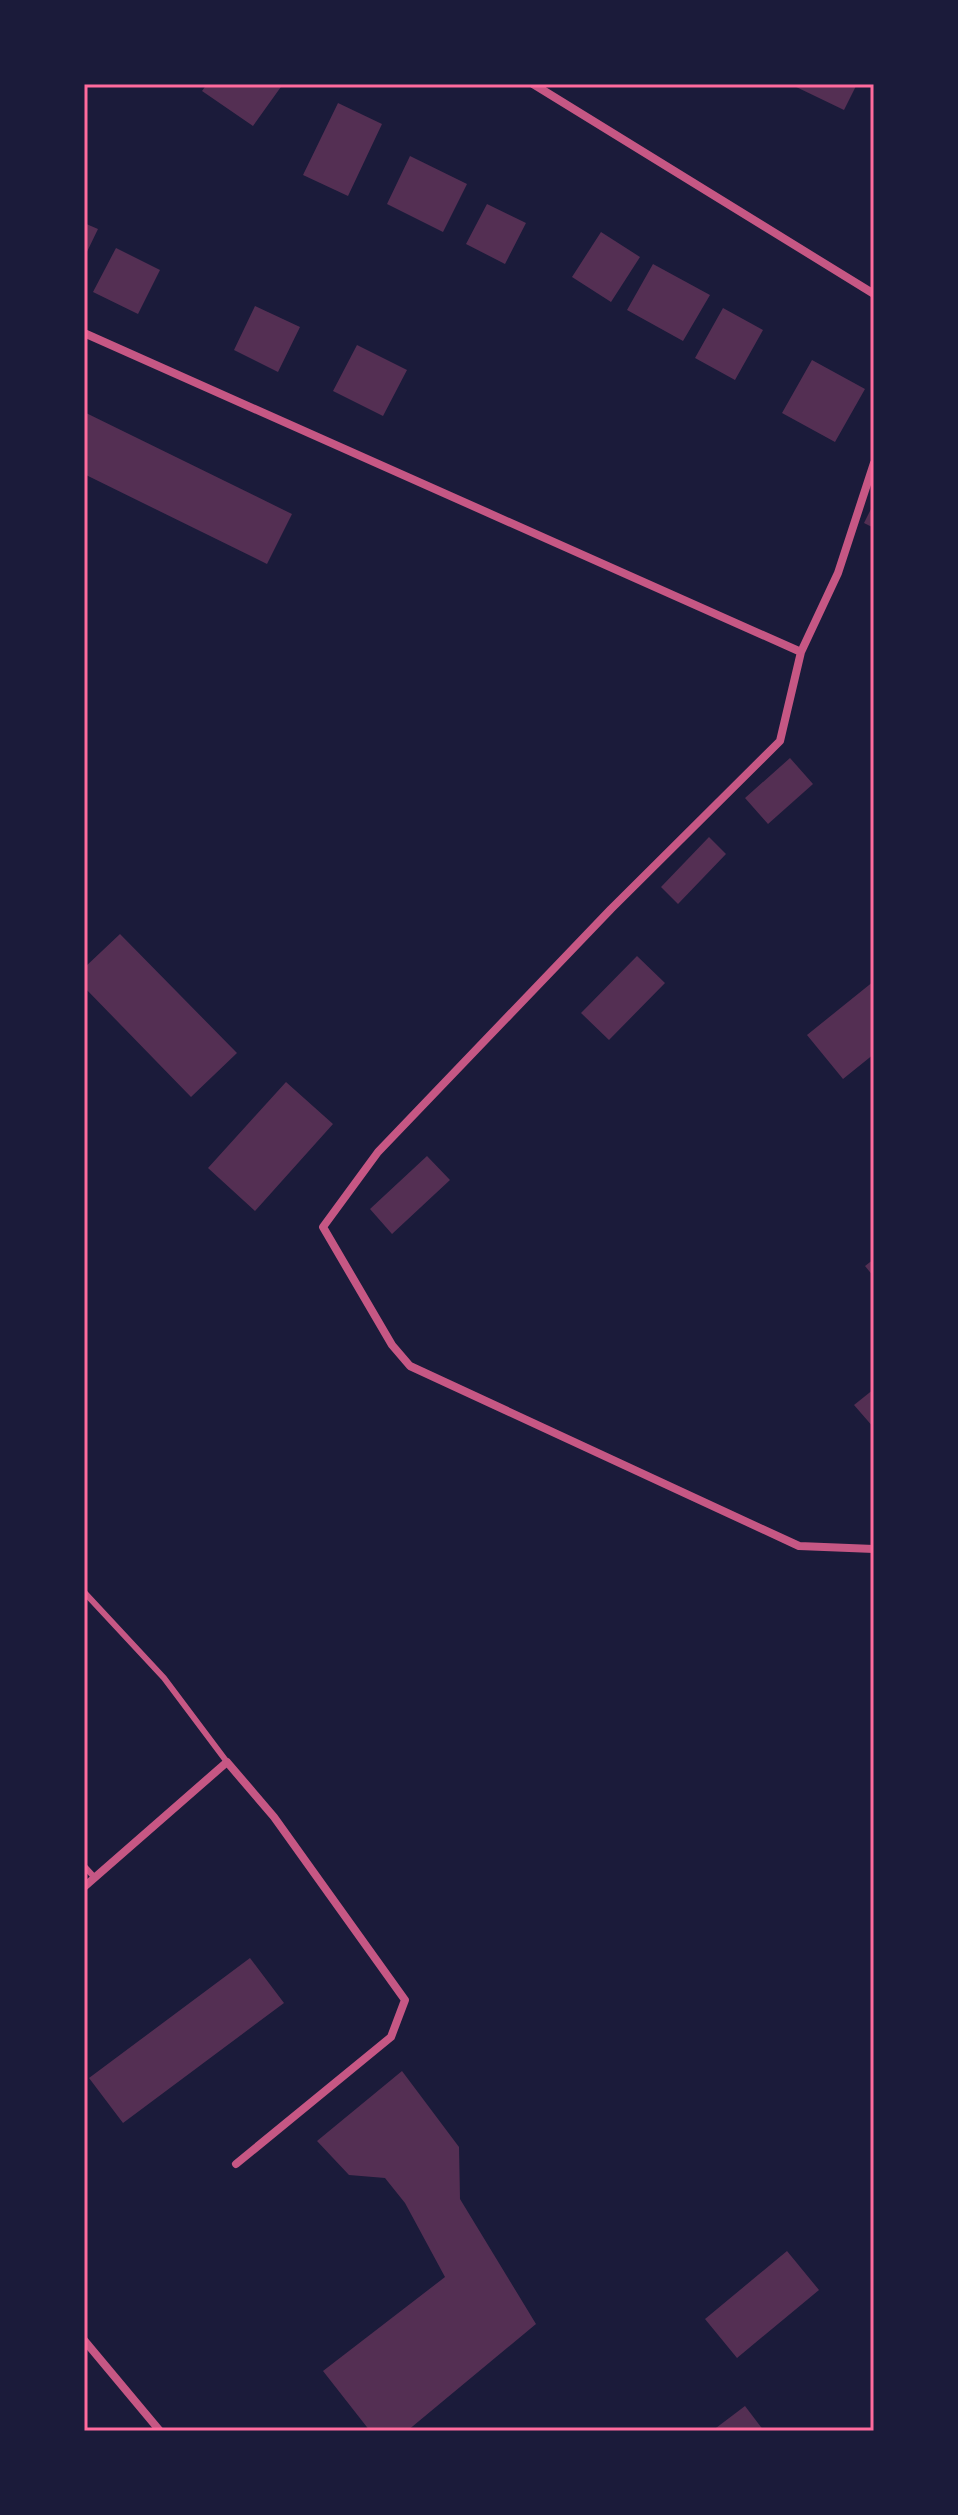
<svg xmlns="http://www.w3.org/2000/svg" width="958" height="2515" font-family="'Nunito Sans',sans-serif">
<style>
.building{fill:#542f53}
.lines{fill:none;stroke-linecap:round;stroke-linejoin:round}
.service{stroke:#c65784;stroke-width:6}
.minor{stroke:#c65784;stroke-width:8}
.neatline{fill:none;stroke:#ff6b9d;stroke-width:3}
</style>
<rect width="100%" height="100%" fill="#1b1b3a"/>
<!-- building -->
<path class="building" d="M 207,84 L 283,84 L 253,126 L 202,91 Z
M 790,84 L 857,84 L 844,110 Z
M 338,103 L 382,124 L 348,196 L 303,175 Z
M 410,156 L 467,184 L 443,232 L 387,204 Z
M 487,204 L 526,223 L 505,264 L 466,244 Z
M 84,223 L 98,229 L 84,258 Z
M 601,232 L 640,257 L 611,302 L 572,277 Z
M 116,248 L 160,270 L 138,314 L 93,292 Z
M 653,264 L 710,295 L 683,341 L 627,310 Z
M 255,306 L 300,327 L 278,372 L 234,350 Z
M 723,308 L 763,330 L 735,380 L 695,358 Z
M 357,345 L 407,370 L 383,416 L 333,391 Z
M 812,360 L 865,389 L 835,442 L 782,413 Z
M 84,412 L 292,514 L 267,564 L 84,474 Z
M 874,503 L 874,528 L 864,523 Z
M 790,758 L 813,784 L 768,824 L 745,798 Z
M 709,837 L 726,854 L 678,904 L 661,887 Z
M 120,934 L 237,1053 L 191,1097 L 84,987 L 84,968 Z
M 637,956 L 665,983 L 609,1040 L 581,1013 Z
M 874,981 L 874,1054 L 843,1079 L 807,1035 Z
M 286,1082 L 333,1124 L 255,1211 L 208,1168 Z
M 427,1156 L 450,1180 L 392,1234 L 370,1209 Z
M 874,1259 L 874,1277 L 865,1266 Z
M 874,1389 L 874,1428 L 854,1405 Z
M 250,1958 L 284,2003 L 123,2123 L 89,2078 Z
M 402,2071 L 459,2147 L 460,2199 L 536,2324 L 407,2431 L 370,2431 L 323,2371 L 445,2277 L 405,2203 L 385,2178 L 349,2175 L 317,2141 Z
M 787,2251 L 819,2290 L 737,2358 L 705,2319 Z
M 745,2406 L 764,2431 L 712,2431 Z"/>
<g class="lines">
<!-- service -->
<path class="service" d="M 84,1592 L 164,1678 L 227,1762
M 84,1866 L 95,1878"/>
<!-- minor -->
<path class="minor" d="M 533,84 L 874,294
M 84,333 L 801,652
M 874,463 L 838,573 L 801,652 L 780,741 L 611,909 L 378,1152 L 323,1227 L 392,1345 L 410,1366 L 799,1546 L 874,1549
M 84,1887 L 227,1762 L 274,1817 L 405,2000 L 391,2037 L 236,2164
M 84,2340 L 160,2431"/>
</g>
<!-- border -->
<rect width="958" height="2515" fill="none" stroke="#1b1b3a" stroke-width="172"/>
<rect x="86" y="86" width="786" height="2343" class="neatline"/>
</svg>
